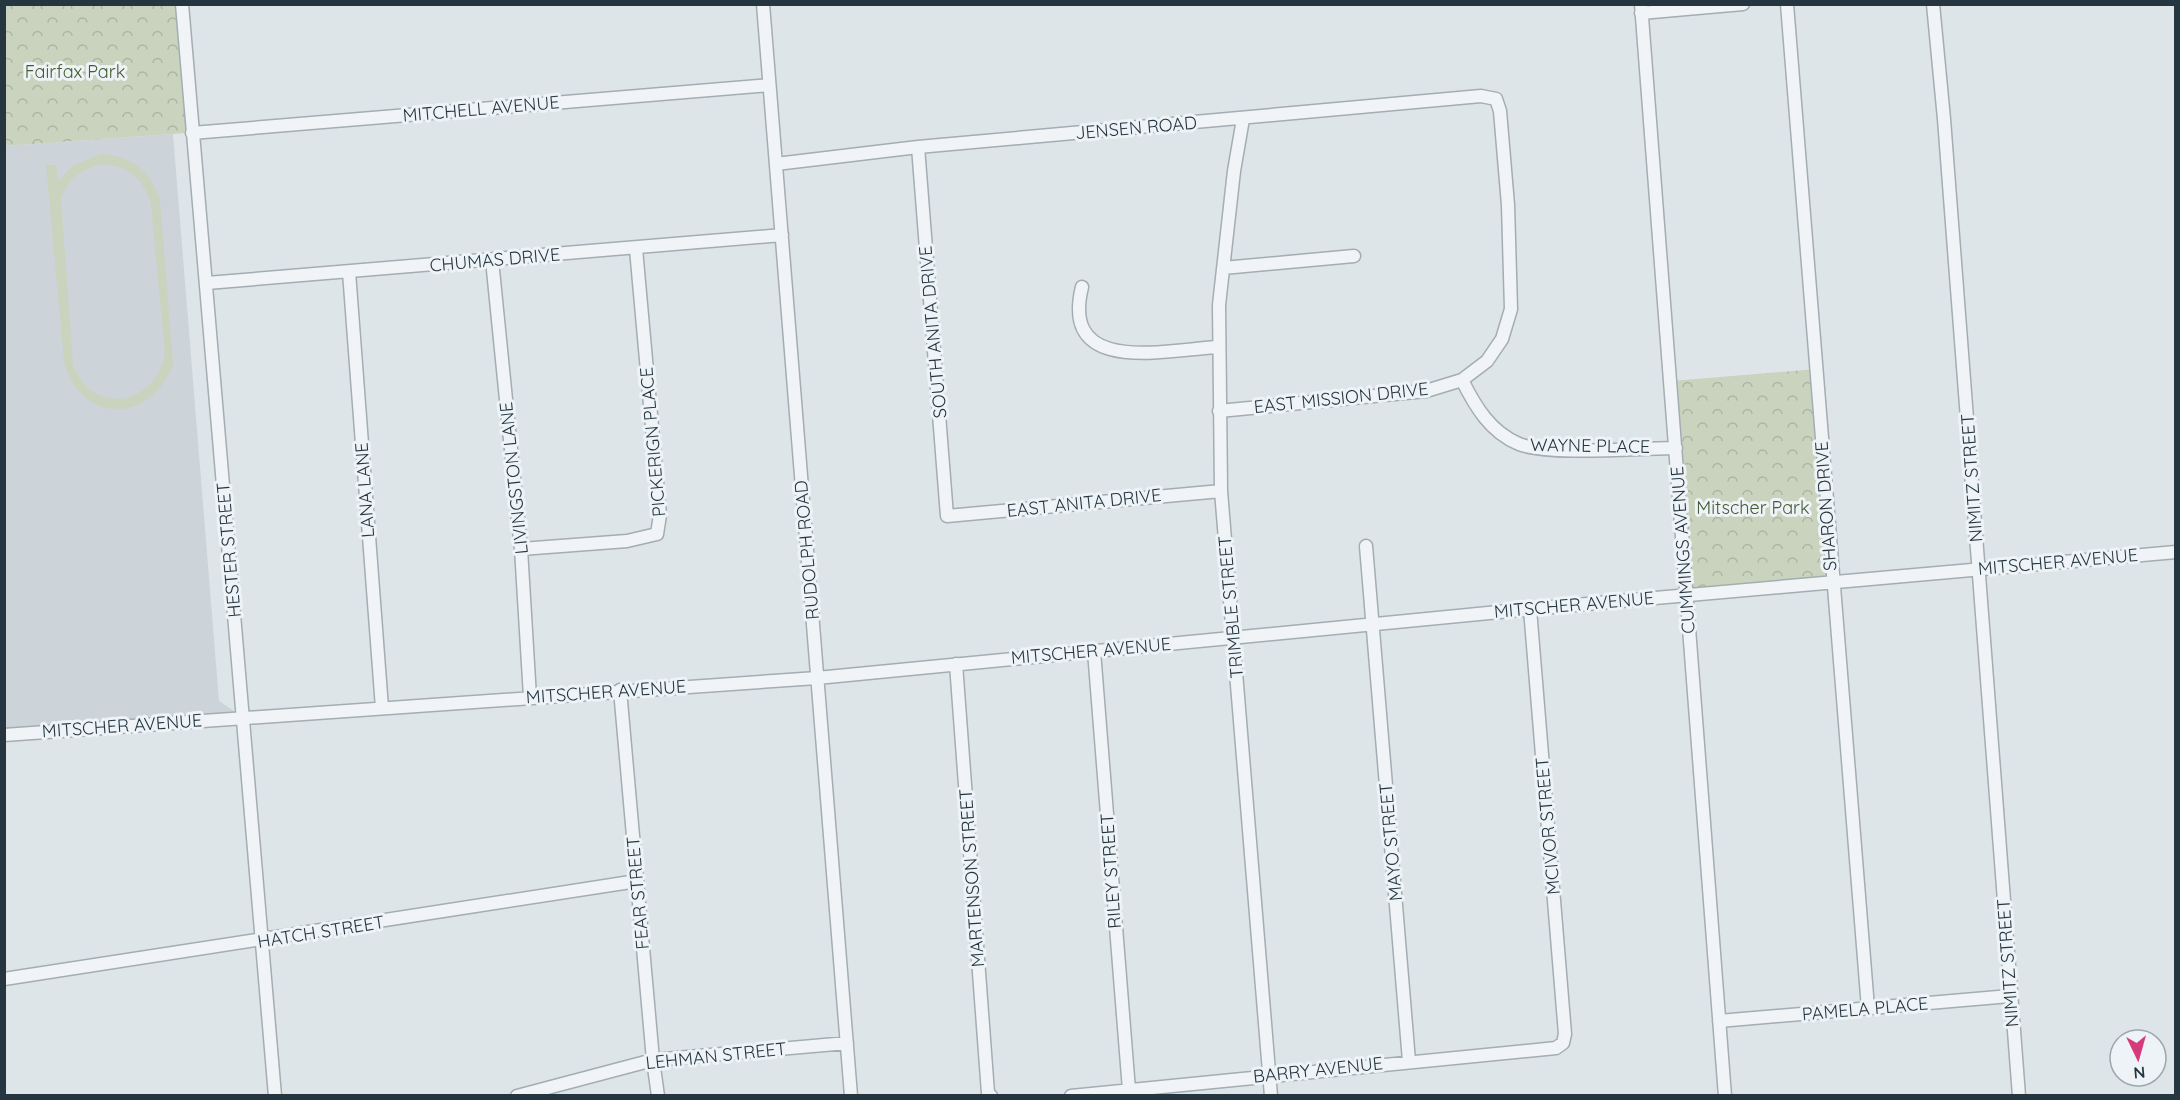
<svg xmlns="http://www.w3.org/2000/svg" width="2180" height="1100" font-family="Quicksand,sans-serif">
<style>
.built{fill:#ccd4da}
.grass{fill:#c9d3be;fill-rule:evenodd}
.forest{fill:url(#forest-crowns)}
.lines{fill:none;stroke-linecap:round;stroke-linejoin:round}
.minor-casing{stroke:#a3adb2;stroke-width:15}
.minor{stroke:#f1f4f6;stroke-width:12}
.labels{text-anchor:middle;stroke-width:6;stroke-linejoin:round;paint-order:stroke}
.park-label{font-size:18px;fill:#455c32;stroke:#edf3f6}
.street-label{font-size:18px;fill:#263640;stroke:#edf3f6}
</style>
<defs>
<pattern id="forest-crowns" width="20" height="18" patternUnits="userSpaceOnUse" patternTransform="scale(1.5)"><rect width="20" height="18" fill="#c9d3be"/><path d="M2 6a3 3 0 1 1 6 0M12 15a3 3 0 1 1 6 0" fill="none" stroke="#acb6a4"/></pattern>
</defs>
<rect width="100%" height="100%" fill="#dee5e8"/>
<!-- built -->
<path class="built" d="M 173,134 L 219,701 L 243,717 L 5,735 L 5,146 Z"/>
<!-- grass -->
<path class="grass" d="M 101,154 C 132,156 149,170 160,199 L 173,364 C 151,424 81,425 64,362 L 46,165 L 56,165 L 58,182 L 72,166 ZM 103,164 C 130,167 143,178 151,204 L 165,353 C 156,406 92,417 73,364 L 61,199 C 69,178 81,169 103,164 Z"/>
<!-- forest -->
<path class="forest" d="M 5,4 L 175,5 L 186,133 L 5,146 Z
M 1817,369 L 1832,582 L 1686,595 L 1672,381 Z"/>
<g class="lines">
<defs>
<path id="minor" d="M 182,4 L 275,1096
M 763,4 L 851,1096
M 1641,4 L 1725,1096
M 1787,4 L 1868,1008
M 1933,4 L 1944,119 L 2019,1096
M 1641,13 L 1743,4
M 1243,119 L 1234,171 L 1219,305 L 1221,491 L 1271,1096
M 192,133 L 769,85
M 918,147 L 947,516 L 1221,491
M 776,164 L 918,147 L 1481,96 L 1496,99 L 1500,111 L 1508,205 L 1511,309 L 1502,339 L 1487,361 L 1462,380 L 1426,391 L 1219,411
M 492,260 L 521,549 L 530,697
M 1223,268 L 1354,256
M 349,272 L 382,708
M 207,283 L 782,235
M 1082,287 C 1060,376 1165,350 1218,347
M 1462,380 C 1475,406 1490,432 1519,444 C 1549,456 1640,448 1676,448
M 1366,546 L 1409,1061
M 521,549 L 627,541 L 657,534 L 660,515 L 636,249
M 1094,651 L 1129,1090
M 956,664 L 988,1093 L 991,1096
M 620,690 L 653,1060 L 658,1096
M 4,735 L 817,678 L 1530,609 L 2176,552
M 4,979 L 637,881
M 1719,1021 L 2010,996
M 517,1096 L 653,1060 L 847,1043
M 1071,1096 L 1556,1048 L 1563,1043 L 1565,1034 L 1530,609"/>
</defs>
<!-- minor casing -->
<use href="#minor" class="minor-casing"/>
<!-- minor -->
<use href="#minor" class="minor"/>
</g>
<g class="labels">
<!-- park labels -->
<g class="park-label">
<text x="75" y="78">Fairfax Park</text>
<text x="1753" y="514">Mitscher Park</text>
</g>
<!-- street labels -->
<g class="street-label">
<text transform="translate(481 109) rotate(-5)" y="6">MITCHELL AVENUE</text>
<text transform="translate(1136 128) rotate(-5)" y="6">JENSEN ROAD</text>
<text transform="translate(495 260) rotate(-5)" y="6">CHUMAS DRIVE</text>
<text transform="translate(933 332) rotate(-95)" y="6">SOUTH ANITA DRIVE</text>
<text transform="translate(1341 398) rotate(-6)" y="6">EAST MISSION DRIVE</text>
<text transform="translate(653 442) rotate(-95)" y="6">PICKERIGN PLACE</text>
<text transform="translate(1590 446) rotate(1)" y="6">WAYNE PLACE</text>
<text transform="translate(514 478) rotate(-96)" y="6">LIVINGSTON LANE</text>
<text transform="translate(1972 478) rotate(-94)" y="6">NIMITZ STREET</text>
<text transform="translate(365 490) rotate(-94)" y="6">LANA LANE</text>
<text transform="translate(1084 503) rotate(-6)" y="6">EAST ANITA DRIVE</text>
<text transform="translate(1826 506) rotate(-94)" y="6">SHARON DRIVE</text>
<text transform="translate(229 550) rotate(-95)" y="6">HESTER STREET</text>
<text transform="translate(807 550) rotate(-95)" y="6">RUDOLPH ROAD</text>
<text transform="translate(1683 550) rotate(-94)" y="6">CUMMINGS AVENUE</text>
<text transform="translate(2058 562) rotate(-5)" y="6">MITSCHER AVENUE</text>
<text transform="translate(1574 605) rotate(-5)" y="6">MITSCHER AVENUE</text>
<text transform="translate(1231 607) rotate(-95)" y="6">TRIMBLE STREET</text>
<text transform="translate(1091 651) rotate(-5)" y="6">MITSCHER AVENUE</text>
<text transform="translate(606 692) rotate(-4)" y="6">MITSCHER AVENUE</text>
<text transform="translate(122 726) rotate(-4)" y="6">MITSCHER AVENUE</text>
<text transform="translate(1548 826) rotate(-95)" y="6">MCIVOR STREET</text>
<text transform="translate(1391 842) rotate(-95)" y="6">MAYO STREET</text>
<text transform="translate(1111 871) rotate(-94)" y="6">RILEY STREET</text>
<text transform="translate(972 878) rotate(-94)" y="6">MARTENSON STREET</text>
<text transform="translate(638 893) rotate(-95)" y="6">FEAR STREET</text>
<text transform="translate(321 932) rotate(-9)" y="6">HATCH STREET</text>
<text transform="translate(2008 963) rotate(-94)" y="6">NIMITZ STREET</text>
<text transform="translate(1865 1009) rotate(-5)" y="6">PAMELA PLACE</text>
<text transform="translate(716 1056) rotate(-6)" y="6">LEHMAN STREET</text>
<text transform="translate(1318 1070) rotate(-6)" y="6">BARRY AVENUE</text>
</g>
</g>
<!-- border -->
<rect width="2180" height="1100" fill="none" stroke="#263640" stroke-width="12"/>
<!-- north arrow -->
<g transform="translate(2138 1058) rotate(175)"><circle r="28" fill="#edf3f6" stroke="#9da7ad" stroke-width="1.5"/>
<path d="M0-4.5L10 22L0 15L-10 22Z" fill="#d63a7a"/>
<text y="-9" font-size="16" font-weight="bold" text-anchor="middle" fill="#263640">N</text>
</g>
</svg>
